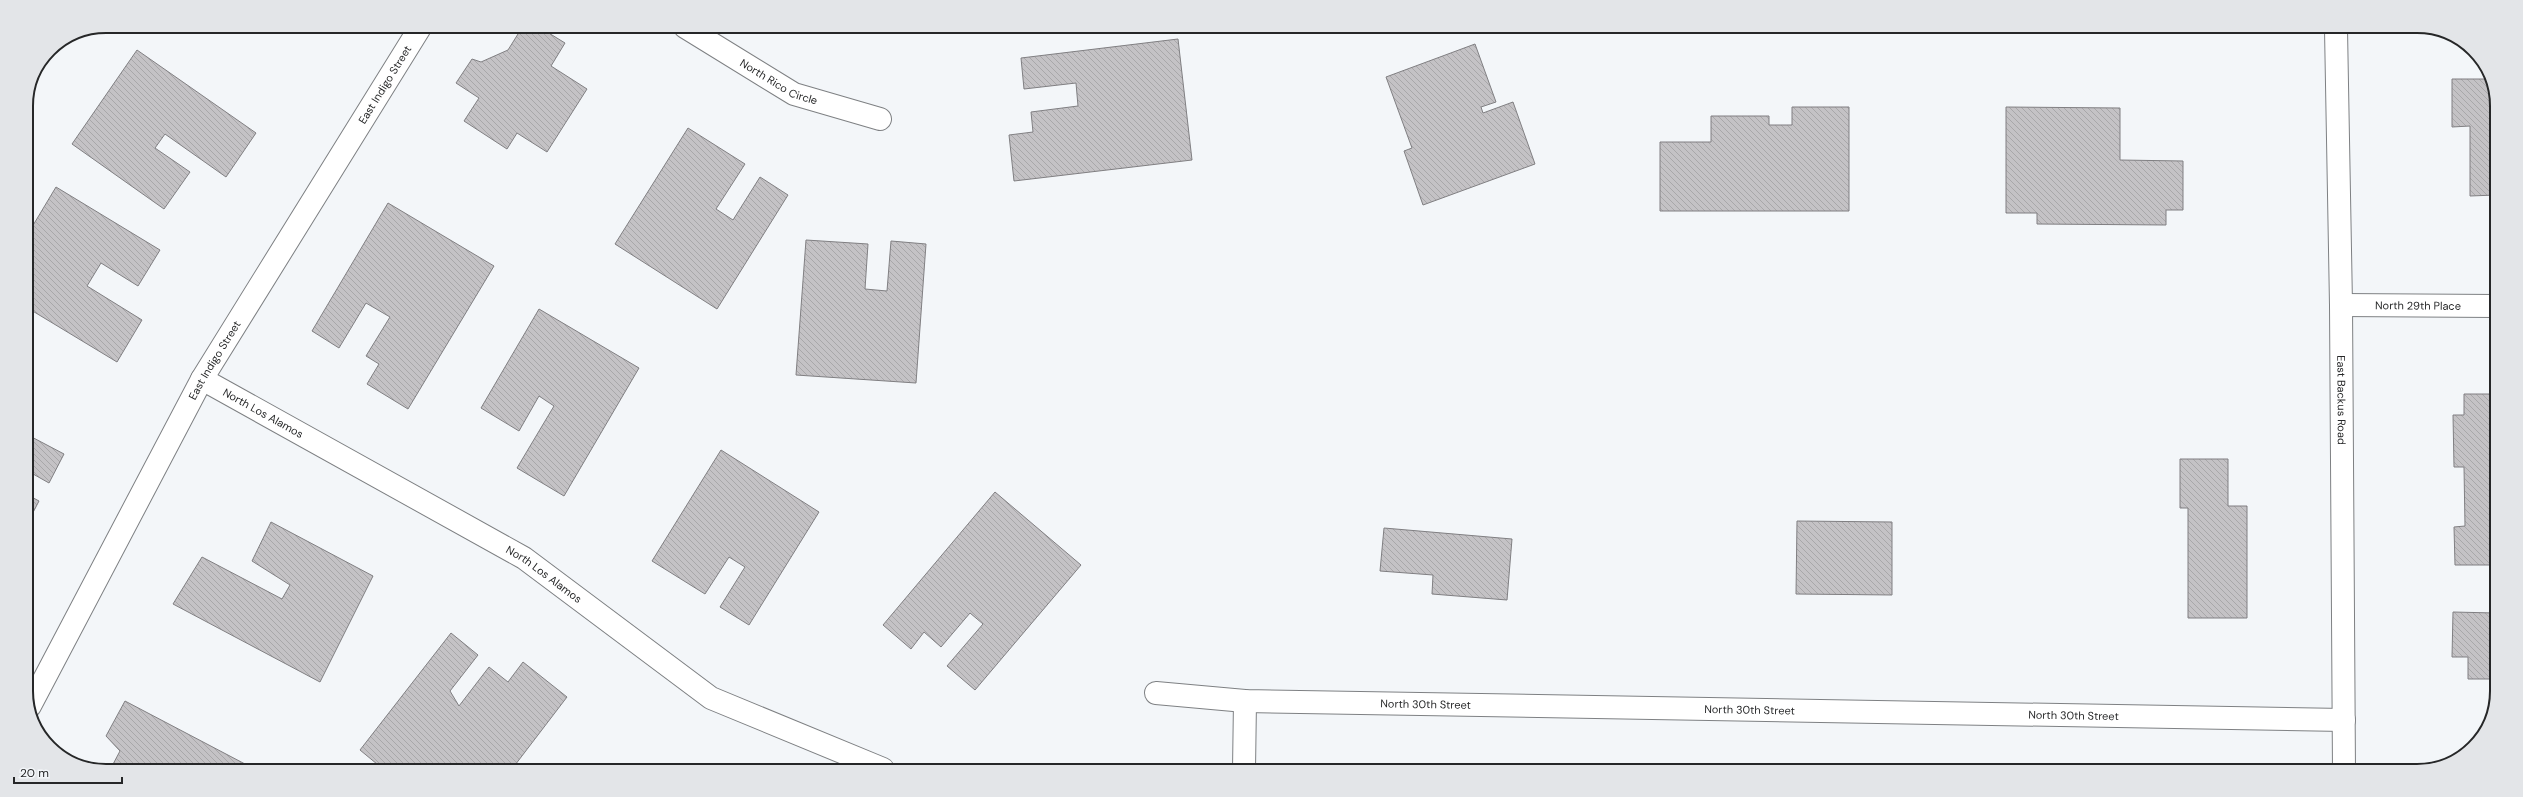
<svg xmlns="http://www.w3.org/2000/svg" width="2523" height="797" font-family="'DM Sans',sans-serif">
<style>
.building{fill:url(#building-back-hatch);stroke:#807f82}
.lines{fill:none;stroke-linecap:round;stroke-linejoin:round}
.minor-casing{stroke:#7e8083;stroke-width:24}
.minor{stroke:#fff;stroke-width:22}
.labels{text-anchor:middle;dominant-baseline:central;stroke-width:3.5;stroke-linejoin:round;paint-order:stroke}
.street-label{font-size:11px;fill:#262728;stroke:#f3f6f9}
.rim{fill:none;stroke:#262728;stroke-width:2}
</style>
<defs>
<pattern id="building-back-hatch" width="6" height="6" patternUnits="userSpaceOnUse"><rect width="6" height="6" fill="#c4c2c5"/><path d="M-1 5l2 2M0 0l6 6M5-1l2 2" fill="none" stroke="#a8a7a9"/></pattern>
</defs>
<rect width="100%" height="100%" fill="#f3f6f9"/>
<!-- building -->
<g class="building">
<polygon points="312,26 325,26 321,32"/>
<polygon points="523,26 539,27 565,43 551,66 587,89 547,152 517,133 507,149 464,121 479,98 456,83 472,59 481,62 508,50"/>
<polygon points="1178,39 1192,160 1014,181 1009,135 1033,132 1031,112 1078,106 1076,83 1024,89 1021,58"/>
<polygon points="1475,44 1496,102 1481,107 1483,113 1513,102 1535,164 1423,205 1404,151 1412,148 1386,77"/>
<polygon points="137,50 256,133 226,177 165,134 155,148 190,172 164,209 72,144"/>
<polygon points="2452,79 2489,79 2497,101 2496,195 2470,196 2470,126 2452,127"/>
<polygon points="1792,107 1849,107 1849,211 1660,211 1660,142 1711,142 1711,116 1769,116 1769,125 1792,125"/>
<polygon points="2006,107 2120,108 2120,160 2183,161 2183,210 2166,210 2166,225 2037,224 2037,213 2006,213"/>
<polygon points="688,128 745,164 716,209 733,220 760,177 788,195 717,309 615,244"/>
<polygon points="56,187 160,250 138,286 101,263 87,286 142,320 117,362 26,307 26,237"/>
<polygon points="388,203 494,266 408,409 367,384 379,364 366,356 390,317 366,303 339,348 312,331"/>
<polygon points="806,240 868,244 865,289 887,291 891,241 926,244 916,383 796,375"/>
<polygon points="539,309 639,368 564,496 517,468 554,406 539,396 519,431 481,408"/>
<polygon points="2464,394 2496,394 2495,565 2455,565 2454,527 2465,526 2464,467 2454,467 2453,415 2464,415"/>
<polygon points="26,434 64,454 49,483 26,470"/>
<polygon points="721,450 819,512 749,625 720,607 745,567 729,557 705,594 652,561"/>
<polygon points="2180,459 2228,459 2228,506 2247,506 2247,618 2188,618 2188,508 2180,508"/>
<polygon points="995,492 1081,565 975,690 947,666 983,624 970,613 941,647 924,632 911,649 883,625"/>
<polygon points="26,494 39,501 26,526"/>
<polygon points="1797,521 1892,522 1892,595 1796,594"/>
<polygon points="271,522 373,576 320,682 173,604 202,557 282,599 290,585 252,561"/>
<polygon points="1384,528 1512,539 1507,600 1432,594 1433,575 1380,571"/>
<polygon points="2453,612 2495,613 2494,679 2468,679 2468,657 2452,657"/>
<polygon points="451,633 478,655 450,691 459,706 489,667 508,682 523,662 567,697 512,769 383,769 360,750"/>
<polygon points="125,701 245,764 243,768 111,768 120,751 106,736"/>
</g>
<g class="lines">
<defs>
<g id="minor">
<path id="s1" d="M 685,27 L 794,94 L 880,119"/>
<path id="s2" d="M 2336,29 L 2341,305 L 2344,771"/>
<path id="s3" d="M 2341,305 L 2496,306"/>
<path id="s4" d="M 202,379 L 524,558 L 711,698 L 883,769"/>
<path id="s5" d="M 1156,693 L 1245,701 L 2344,720"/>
<path id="s6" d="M 30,706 L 202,379 L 421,26"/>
<polyline points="1244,770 1245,701"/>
</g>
</defs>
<!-- minor casing -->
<use href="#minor" class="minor-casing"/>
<!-- minor -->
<use href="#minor" class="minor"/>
</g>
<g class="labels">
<!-- street labels -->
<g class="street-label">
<text stroke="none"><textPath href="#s1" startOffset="109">North Rico Circle</textPath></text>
<text stroke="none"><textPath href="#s6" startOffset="716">East Indigo Street</textPath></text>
<text stroke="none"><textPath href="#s3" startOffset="77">North 29th Place</textPath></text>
<text stroke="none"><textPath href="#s6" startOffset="392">East Indigo Street</textPath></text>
<text stroke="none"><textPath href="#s2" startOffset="371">East Backus Road</textPath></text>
<text stroke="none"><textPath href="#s4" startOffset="70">North Los Alamos</textPath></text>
<text stroke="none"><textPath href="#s4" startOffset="394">North Los Alamos</textPath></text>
<text stroke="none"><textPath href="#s5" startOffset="270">North 30th Street</textPath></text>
<text stroke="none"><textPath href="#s5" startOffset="594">North 30th Street</textPath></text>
<text stroke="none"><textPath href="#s5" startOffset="918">North 30th Street</textPath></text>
</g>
</g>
<!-- crop -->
<path d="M0 0H2523V797H0ZM106 33H2417A73 73 0 0 1 2490 106V691A73 73 0 0 1 2417 764H106A73 73 0 0 1 33 691V106A73 73 0 0 1 106 33Z" fill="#e3e5e8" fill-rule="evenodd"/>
<path class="rim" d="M106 33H2417A73 73 0 0 1 2490 106V691A73 73 0 0 1 2417 764H106A73 73 0 0 1 33 691V106A73 73 0 0 1 106 33Z"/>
<!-- scale -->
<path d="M14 777v6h108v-6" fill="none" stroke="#262728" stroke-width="2"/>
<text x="20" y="777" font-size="12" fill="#262728" stroke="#f3f6f9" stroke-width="3" paint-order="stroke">20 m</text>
</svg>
